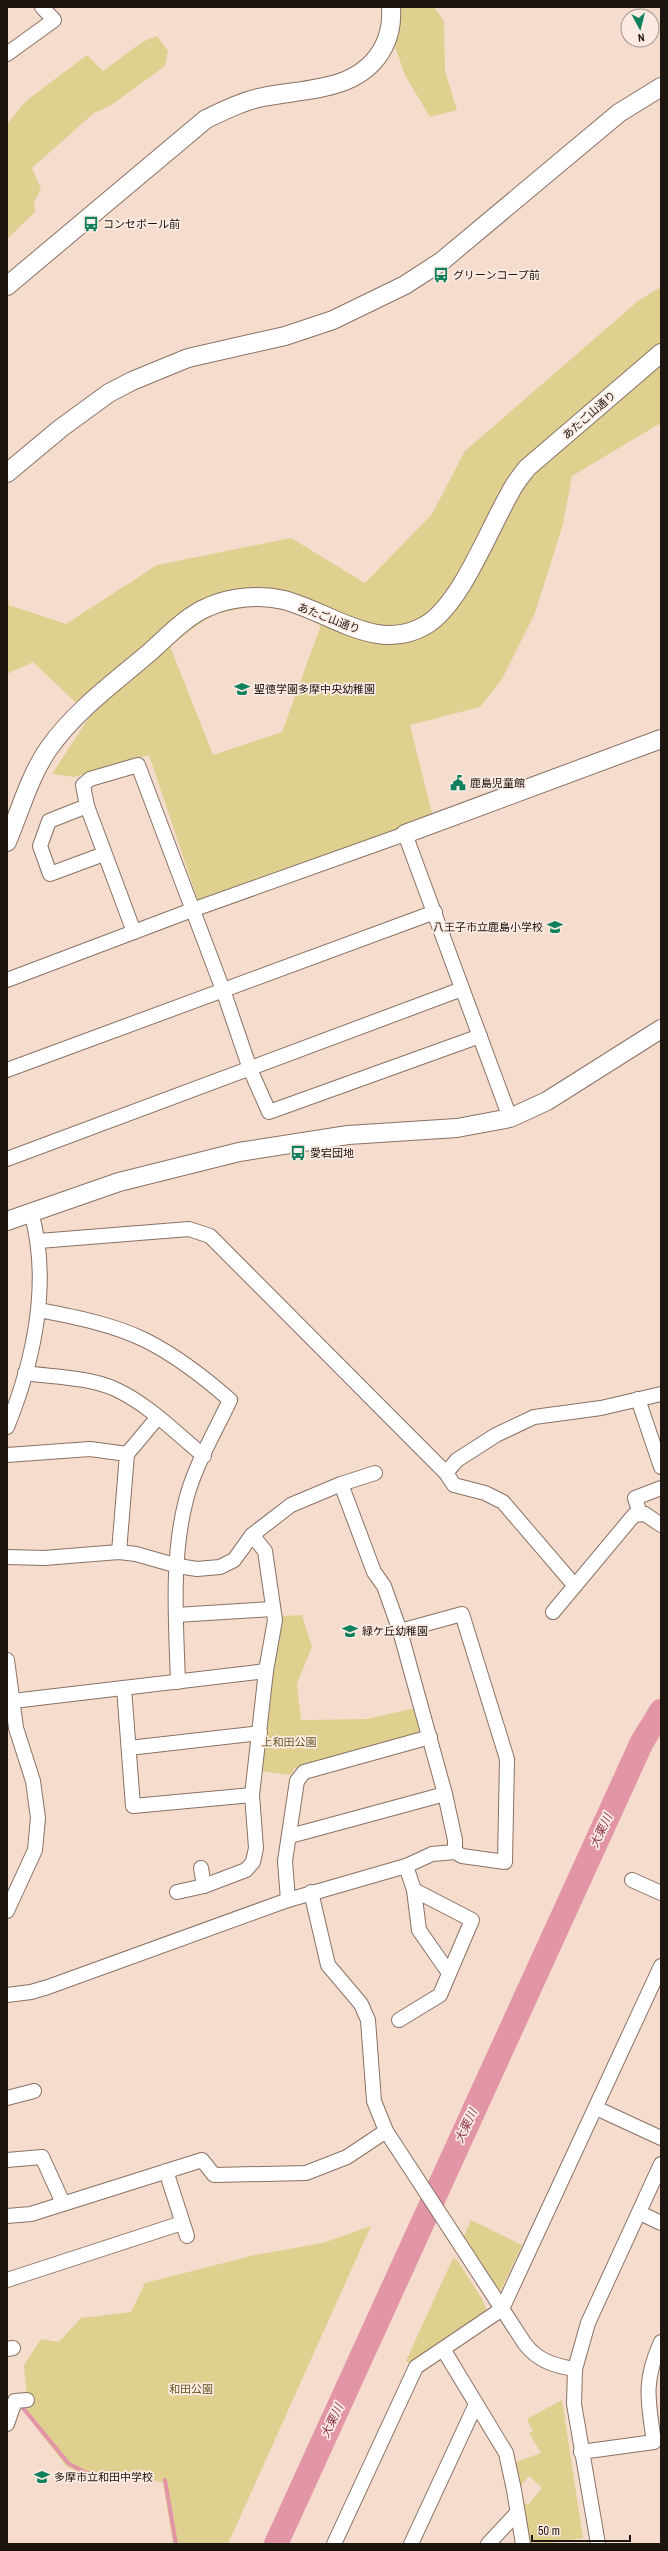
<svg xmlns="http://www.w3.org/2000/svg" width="668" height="2551" font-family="'Archivo Narrow','Noto Sans JP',sans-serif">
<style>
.green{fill:#dfd090;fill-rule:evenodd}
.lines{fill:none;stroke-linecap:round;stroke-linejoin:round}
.stream{stroke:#e195a6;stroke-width:4}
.river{stroke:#e195a6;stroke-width:24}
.minor-casing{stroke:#887265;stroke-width:16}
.tertiary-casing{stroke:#887265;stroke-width:20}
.minor{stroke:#fff;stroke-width:14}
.tertiary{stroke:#fff;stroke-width:18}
.labels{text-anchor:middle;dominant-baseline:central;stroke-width:3.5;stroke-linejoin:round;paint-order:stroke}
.poi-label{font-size:11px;fill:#1c140f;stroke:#fbebe3;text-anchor:start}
.street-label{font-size:11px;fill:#1c140f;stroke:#fbebe3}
.park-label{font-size:11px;fill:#645822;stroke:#fbebe3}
.water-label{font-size:12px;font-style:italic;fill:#8d334e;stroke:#fbebe3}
</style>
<rect width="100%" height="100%" fill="#f6dccd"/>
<!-- green -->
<g class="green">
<polygon points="394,7 434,7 444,21 445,71 457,110 430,117 405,75 393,41"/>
<polygon points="157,36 168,51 165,66 110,106 94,113 32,168 41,189 34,202 35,212 7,239 7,124 27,100 87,55 103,71 142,42"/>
<path d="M 661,287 L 661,423 L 572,476 L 563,524 L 535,613 L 502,679 L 480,707 L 410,725 L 433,817 L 198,901 L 149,755 L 74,777 L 52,774 L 90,716 L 33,662 L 7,674 L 7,590 L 9,605 L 66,624 L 157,565 L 291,538 L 365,583 L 432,514 L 465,451 L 638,301 ZM 254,606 L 284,608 L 321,625 L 282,732 L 213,755 L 170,646 L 199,624 L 215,614 Z"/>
<polygon points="302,1615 312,1647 297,1684 301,1720 367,1719 415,1708 422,1729 418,1734 293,1769 293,1772 290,1775 261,1771 279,1616"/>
<polygon points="471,2220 522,2245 501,2290 496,2291 462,2240"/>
<polygon points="371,2226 228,2544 173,2544 163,2482 89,2476 67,2467 21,2408 27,2400 24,2365 41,2339 59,2342 81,2318 131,2312 145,2283 255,2255 323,2243"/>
<polygon points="453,2258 457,2260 482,2299 488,2313 409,2363 406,2361"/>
<polygon points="562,2400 583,2538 546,2544 528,2544 520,2499 528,2505 542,2488 529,2476 519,2488 513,2463 541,2453 529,2433 533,2431 527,2419"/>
</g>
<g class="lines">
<!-- stream -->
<g class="stream">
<polyline points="23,2408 69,2464 87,2473 150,2478"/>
<polyline points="165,2480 176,2544"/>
</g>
<!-- river -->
<polyline class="river" points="276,2544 642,1742 661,1711"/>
<defs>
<g id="minor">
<polyline points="7,54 54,20 42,7"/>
<polyline points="87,806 49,821 40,846 50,874 104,854"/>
<polyline points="134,932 87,806 83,785 90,779 138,765 223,990 250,1069 269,1112 480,1036"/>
<polyline points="7,980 192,910 405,834 510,1118"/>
<polyline points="7,1070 435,912"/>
<polyline points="7,1159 462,989"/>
<polyline points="39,1241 189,1229 210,1236 446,1473 454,1485 485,1493 503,1502 575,1586"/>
<path d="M 39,1310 C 75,1317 112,1324 145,1340 C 175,1355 205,1378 230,1400 C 215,1432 195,1465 186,1500 C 171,1558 176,1622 178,1682"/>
<path d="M 25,1373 C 53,1377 89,1377 115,1389 C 148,1404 176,1433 204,1456"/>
<polyline points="638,1399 661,1467"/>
<path d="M 7,1427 C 34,1361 51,1282 31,1212"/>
<polyline points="7,1455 90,1449 127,1454"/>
<polyline points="446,1473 457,1460 496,1435 534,1417 601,1408 661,1394"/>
<polyline points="341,1484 374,1572 384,1586 400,1631 445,1794 455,1840 455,1852"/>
<polyline points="640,1514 635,1498 661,1488"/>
<polyline points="119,1552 127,1454 158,1417"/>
<polyline points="7,1557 44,1558 119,1552 136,1554 178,1566 197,1569 220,1567 234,1560 252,1535 291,1505 341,1484 375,1473"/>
<polyline points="553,1612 634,1515 645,1514 661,1525"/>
<polyline points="176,1615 272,1609"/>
<polyline points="7,1660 16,1728 33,1781 38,1818 35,1850 7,1911"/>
<polyline points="124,1688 133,1806 252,1795"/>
<polyline points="13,1701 266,1671"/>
<polyline points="129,1748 260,1733"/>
<polyline points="290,1836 445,1794"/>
<polyline points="406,1866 414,1890 419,1930 449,1973"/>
<polyline points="201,1868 204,1886"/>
<polyline points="632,1880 661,1893"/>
<polyline points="177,1892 204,1886 246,1870 253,1862 256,1848 252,1795 266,1671 275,1620 265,1551 252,1535"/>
<path d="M 311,1892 L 328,1965 L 361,2004 L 368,2020 L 374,2101 L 386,2131 L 525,2344 C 538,2361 555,2366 575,2369"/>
<polyline points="288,1900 285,1861 297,1781 304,1772 430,1737"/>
<polyline points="7,1995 31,1992 48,1987 288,1900 406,1866 432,1854 455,1852 462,1856 505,1862 507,1759 462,1614 400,1631"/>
<polyline points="399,2020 440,1995 472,1920 414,1890"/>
<polyline points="7,2098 34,2091"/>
<polyline points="596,2108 661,2138"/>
<polyline points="7,2160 42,2157 63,2203"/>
<polyline points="166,2171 187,2236"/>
<polyline points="640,2213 661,2223"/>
<polyline points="7,2216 31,2214 202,2160 214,2175 306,2173 347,2157 386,2131"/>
<polyline points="7,2280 182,2223"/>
<polyline points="7,2349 13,2348"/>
<polyline points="443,2349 506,2453 514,2490 523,2544"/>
<polyline points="7,2424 15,2401 27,2400"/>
<path d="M 581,2452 L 654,2442 C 648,2401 643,2381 661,2342"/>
<polyline points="334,2544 416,2367 502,2309 661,1966"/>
<polyline points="411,2544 476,2404"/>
<polyline points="488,2544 517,2513"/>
<polyline points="598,2544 574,2404 575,2369 588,2323 661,2164"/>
</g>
<g id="tertiary">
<path d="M 7,286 L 206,119 C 225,110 243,101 263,97 C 307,88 361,92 384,46 C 390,34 392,21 391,7"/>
<polyline points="7,473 61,428 109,393 132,381 188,358 285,336 333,320 405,285 442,261 619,113 661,87"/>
<polyline points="405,834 661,739"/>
<path d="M 7,842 C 20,811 30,775 49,748 C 76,710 115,682 150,652 C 167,637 186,616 208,607 C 230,597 260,594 284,600 C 330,612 378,654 426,625 C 461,604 489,529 510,493 C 514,484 521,476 527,468 L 661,353"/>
<polyline points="7,1221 119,1182 239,1152 348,1135 457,1128 510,1118 547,1101 661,1029"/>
</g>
</defs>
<!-- minor casing -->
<use href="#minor" class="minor-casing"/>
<!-- tertiary casing -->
<use href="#tertiary" class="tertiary-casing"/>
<!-- minor -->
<use href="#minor" class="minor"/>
<!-- tertiary -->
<use href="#tertiary" class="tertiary"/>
</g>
<!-- icons -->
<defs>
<symbol id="bus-bare" viewBox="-9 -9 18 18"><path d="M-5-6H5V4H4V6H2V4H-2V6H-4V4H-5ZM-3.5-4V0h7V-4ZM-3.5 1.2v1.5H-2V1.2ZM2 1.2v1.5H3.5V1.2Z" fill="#11805d" stroke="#fbebe3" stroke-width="2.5" paint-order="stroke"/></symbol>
<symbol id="school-bare" viewBox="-9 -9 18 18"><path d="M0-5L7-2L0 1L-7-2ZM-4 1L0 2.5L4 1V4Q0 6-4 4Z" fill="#11805d" stroke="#fbebe3" stroke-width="2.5" paint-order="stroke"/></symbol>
<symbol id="civic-bare" viewBox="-9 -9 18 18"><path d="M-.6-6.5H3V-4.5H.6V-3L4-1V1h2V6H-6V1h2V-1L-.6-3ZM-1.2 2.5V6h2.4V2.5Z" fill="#11805d" stroke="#fbebe3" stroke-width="2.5" paint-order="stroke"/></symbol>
</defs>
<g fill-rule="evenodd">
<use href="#bus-bare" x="80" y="213" width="22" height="22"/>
<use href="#bus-bare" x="430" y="264" width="22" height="22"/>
<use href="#school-bare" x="231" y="678" width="22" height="22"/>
<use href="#civic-bare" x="447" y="772" width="22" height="22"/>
<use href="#school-bare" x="544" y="916" width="22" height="22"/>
<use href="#bus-bare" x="287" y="1142" width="22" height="22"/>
<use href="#school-bare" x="339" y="1620" width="22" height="22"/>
<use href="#school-bare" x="31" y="2466" width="22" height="22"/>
</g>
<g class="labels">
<!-- poi labels -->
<g class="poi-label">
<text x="103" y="224">コンセボール前</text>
<text x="453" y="275">グリーンコープ前</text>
<text x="254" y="689">聖徳学園多摩中央幼稚園</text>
<text x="470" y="783">鹿島児童館</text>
<text x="543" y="927" text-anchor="end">八王子市立鹿島小学校</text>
<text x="310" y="1153">愛宕団地</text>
<text x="362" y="1631">緑ケ丘幼稚園</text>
<text x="54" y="2477">多摩市立和田中学校</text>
</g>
<!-- street labels -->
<g class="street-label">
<text transform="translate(589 415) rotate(-41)">あたご山通り</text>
<text transform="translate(329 618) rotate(21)">あたご山通り</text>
</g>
<!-- park labels -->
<g class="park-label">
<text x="289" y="1742">上和田公園</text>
<text x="191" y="2389">和田公園</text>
</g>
<!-- water labels -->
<g class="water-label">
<text transform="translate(601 1831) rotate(-65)">大栗川</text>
<text transform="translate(466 2126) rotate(-65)">大栗川</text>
<text transform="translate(332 2421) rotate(-65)">大栗川</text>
</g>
</g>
<!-- border -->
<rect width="668" height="2551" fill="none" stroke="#1c140f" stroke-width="16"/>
<!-- north arrow -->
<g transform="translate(640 28) rotate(173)"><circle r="19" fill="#fbebe3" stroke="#a2958e"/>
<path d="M0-3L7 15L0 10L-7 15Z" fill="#11805d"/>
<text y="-6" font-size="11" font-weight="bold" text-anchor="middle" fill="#1c140f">N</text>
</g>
<!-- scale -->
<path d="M532 2535v6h98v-6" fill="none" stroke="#1c140f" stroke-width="2"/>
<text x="538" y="2535" font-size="12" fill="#1c140f" stroke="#fbebe3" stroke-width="3" paint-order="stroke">50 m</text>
</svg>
